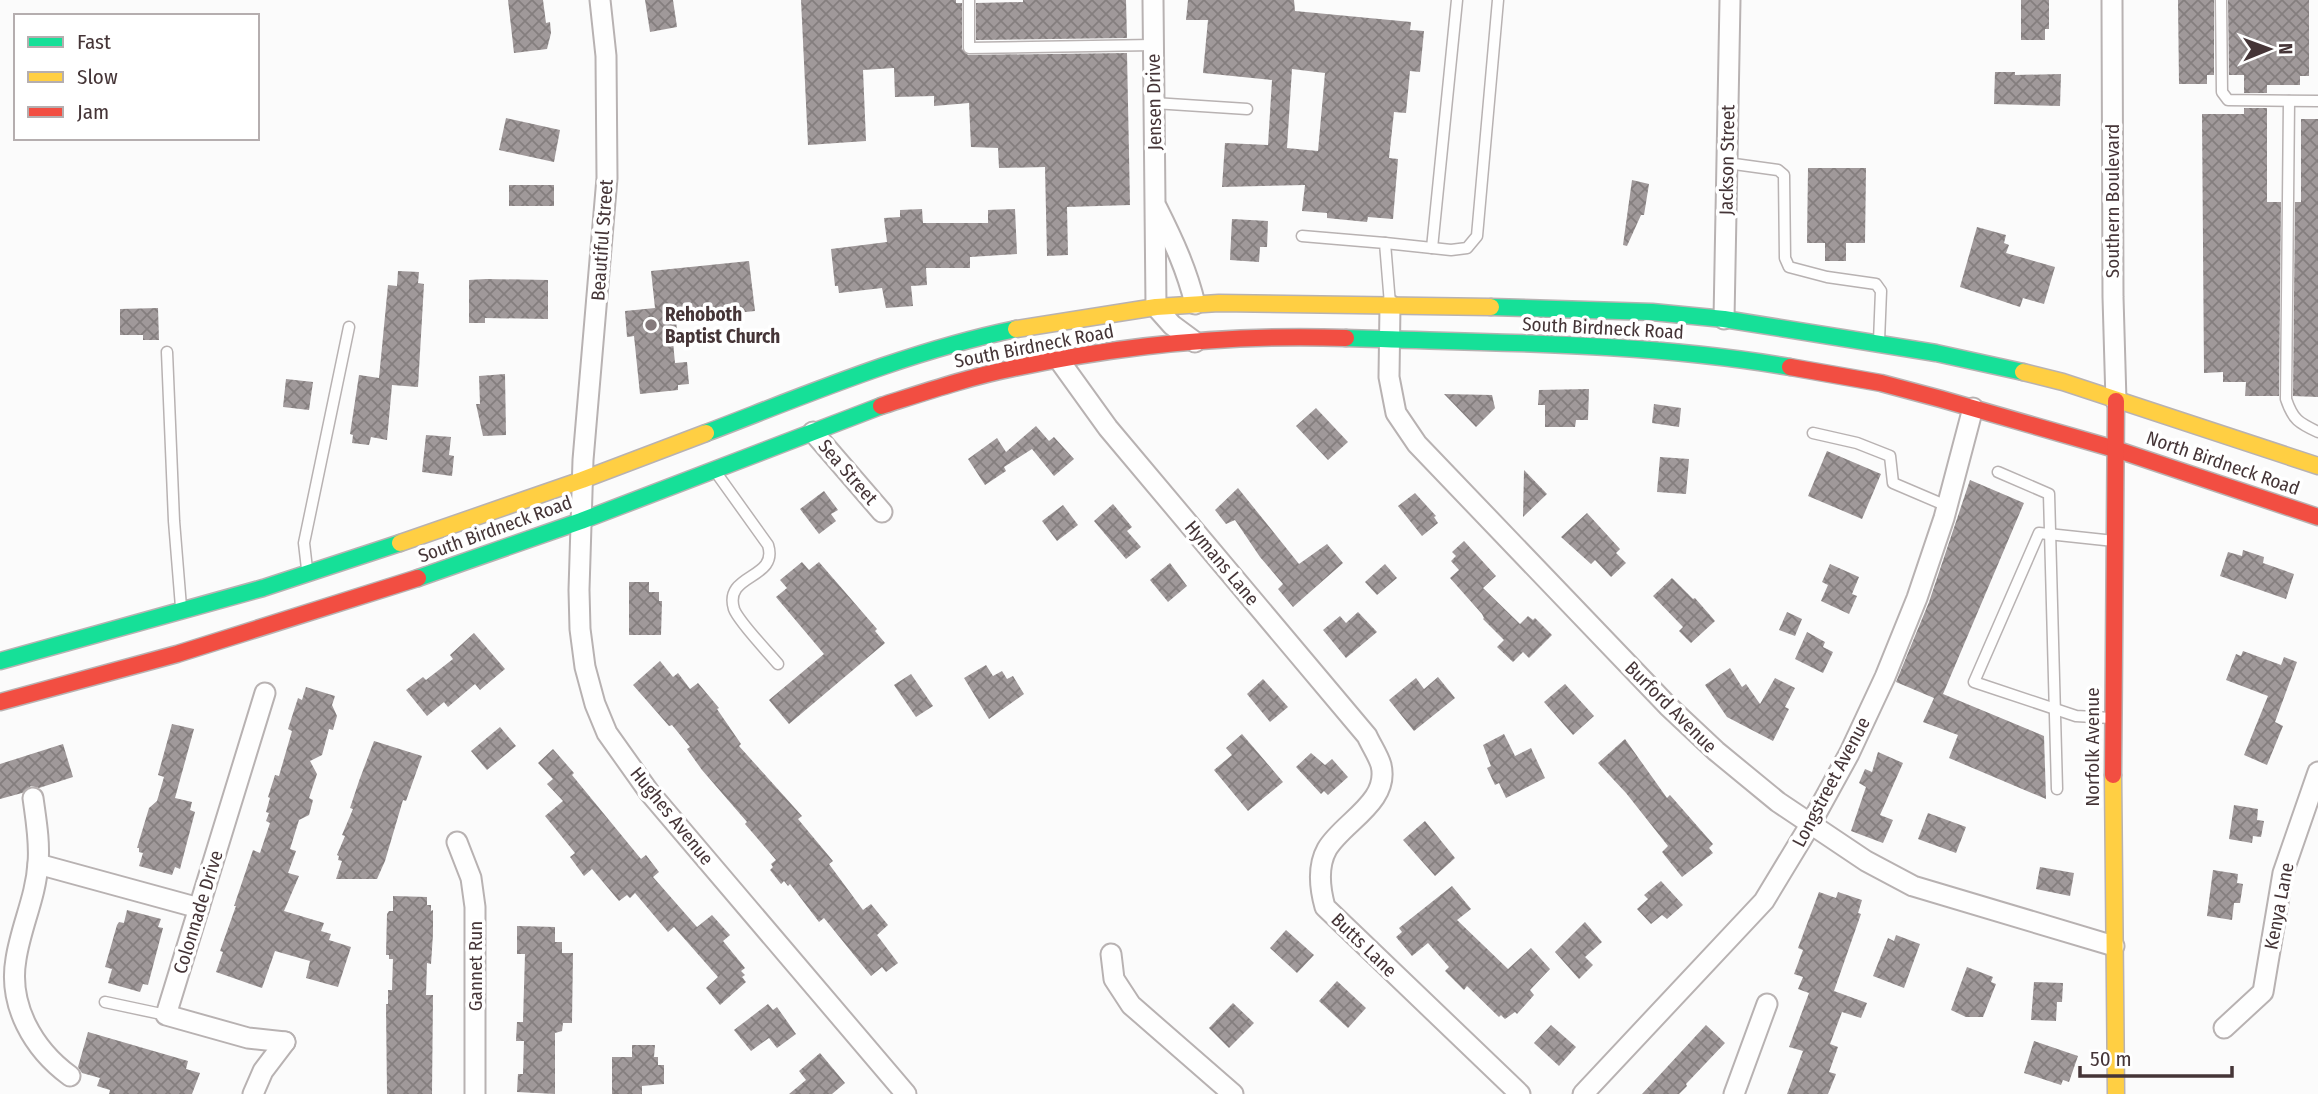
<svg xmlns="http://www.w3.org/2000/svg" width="2318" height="1094" font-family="'Fira Sans Condensed',sans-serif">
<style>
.building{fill:url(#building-cross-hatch);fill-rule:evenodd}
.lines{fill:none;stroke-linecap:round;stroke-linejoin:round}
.lane-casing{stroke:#b8b2b2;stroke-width:13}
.street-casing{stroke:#b8b2b2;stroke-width:23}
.fast-casing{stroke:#b8b2b2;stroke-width:19}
.slow-casing{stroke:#b8b2b2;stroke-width:19}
.jam-casing{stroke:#b8b2b2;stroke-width:19}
.lane{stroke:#fefefe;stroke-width:10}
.street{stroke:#fefefe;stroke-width:19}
.fast{stroke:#16e098;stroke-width:16}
.slow{stroke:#ffcf43;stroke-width:16}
.jam{stroke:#f24e42;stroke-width:16}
.poi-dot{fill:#857a7c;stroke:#fff;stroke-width:2.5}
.labels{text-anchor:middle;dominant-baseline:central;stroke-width:7;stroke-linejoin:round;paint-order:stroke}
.street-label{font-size:19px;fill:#453537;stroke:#fff}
.poi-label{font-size:19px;font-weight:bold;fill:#453537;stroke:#fff;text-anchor:start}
</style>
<defs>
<pattern id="building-cross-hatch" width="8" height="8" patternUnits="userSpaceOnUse" patternTransform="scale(1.75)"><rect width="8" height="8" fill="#a0999a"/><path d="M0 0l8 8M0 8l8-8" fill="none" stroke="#847e7e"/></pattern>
</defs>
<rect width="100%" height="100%" fill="#fbfbfb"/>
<!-- building -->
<g class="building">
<polygon points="508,0 543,0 546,23 550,22 551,33 547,49 514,53"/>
<polygon points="645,0 673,0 677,27 650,32"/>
<polygon points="801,0 956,0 956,3 962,3 962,49 968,55 1127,53 1130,205 1067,207 1068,255 1047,256 1045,167 999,168 998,148 971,147 969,103 934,106 934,96 895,97 894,68 863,70 866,141 808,145"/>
<polygon points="1023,0 1126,0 1127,38 976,40 976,3 1023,2"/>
<path d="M 1188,0 L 1294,0 L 1295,11 L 1411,22 L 1410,30 L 1424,31 L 1420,72 L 1410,71 L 1406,113 L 1394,112 L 1389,158 L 1398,159 L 1393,219 L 1368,217 L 1367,222 L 1327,218 L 1327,213 L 1302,211 L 1305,185 L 1222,187 L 1225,143 L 1268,145 L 1272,80 L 1203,73 L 1208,20 L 1186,20 ZM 1292,69 L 1325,73 L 1318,151 L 1287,148 Z"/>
<polygon points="2021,0 2049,0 2049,29 2045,29 2045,40 2021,40"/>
<polygon points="2178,0 2214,0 2214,75 2207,75 2207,84 2179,84"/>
<polygon points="2228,0 2309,0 2309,76 2300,76 2300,85 2267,85 2267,93 2244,93 2244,75 2229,75"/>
<polygon points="1995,72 2015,72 2015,75 2061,74 2060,106 1994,104"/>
<polygon points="2244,108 2267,108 2267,202 2281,202 2279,396 2245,396 2246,382 2223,382 2223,372 2204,373 2202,114 2244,114"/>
<polygon points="506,118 560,130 554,162 499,150"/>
<polygon points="2301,119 2318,119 2318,397 2293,396 2295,202 2301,202"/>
<polygon points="1808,168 1866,168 1865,243 1846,243 1846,261 1825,261 1825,243 1807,243"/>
<polygon points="1632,180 1649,184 1644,215 1641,215 1627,246 1623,245"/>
<rect x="509" y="185" width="45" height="21"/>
<polygon points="922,209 923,223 988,223 988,210 1015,209 1017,254 970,257 970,268 926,268 927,285 911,286 913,306 886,308 882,288 839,293 838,286 835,286 831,249 887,242 884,218 900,217 900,210"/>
<polygon points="1232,219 1268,221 1267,247 1260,247 1259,262 1230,260"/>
<polygon points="1977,227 2006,235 2004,243 2009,245 2006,253 2055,267 2044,304 2023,298 2020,307 1960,287"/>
<polygon points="749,261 755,311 676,319 677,331 672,331 675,363 687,362 689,384 678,385 678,390 640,394 634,336 627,337 625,311 655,308 651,271"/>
<polygon points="398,271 419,272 418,283 424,284 418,387 392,385 387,440 371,437 369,445 352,443 353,435 350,434 359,375 379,378 388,285 397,286"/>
<polygon points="486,279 548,280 548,319 485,318 485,323 469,323 469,280"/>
<polygon points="158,308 159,340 143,340 143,335 120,335 120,309"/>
<polygon points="505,374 506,435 483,436 476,404 480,404 479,376"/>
<polygon points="286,379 313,382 309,410 283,407"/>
<polygon points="1589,389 1588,420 1576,420 1575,427 1545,427 1545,405 1538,405 1539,390"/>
<polygon points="1444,394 1492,395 1495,408 1476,427"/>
<polygon points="1654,404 1681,408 1679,427 1652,423"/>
<polygon points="1316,408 1348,442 1328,460 1296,426"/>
<polygon points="1036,426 1049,441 1054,437 1074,459 1054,476 1032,449 1004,467 1006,471 985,485 968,459 997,438 1006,452"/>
<polygon points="426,435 451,437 449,455 454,456 452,476 422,472"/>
<polygon points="1827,451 1881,474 1862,519 1808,496"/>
<polygon points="1660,457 1689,459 1686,494 1657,492"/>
<polygon points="1524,470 1547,494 1523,517"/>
<polygon points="1970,480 2024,503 1943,694 2044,736 2046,799 1949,758 1958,735 1923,722 1934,698 1896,682 1929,602"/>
<polygon points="1238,488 1299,564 1327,544 1343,563 1293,607 1278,589 1283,584 1260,557 1235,520 1226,524 1215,510"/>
<polygon points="824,491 838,510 831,514 836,521 819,534 800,509"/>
<polygon points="1415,493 1436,516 1434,517 1438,523 1422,536 1398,506"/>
<polygon points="1113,504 1132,527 1127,531 1141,547 1126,559 1094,521"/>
<polygon points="1063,505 1078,525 1057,541 1042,521"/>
<polygon points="1587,513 1620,549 1616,553 1626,563 1611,577 1595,560 1591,564 1561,537"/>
<polygon points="1464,541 1496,576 1483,588 1520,624 1528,616 1533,620 1535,618 1552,635 1529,658 1523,652 1513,662 1497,647 1504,640 1483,619 1484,618 1482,614 1450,578 1459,570 1451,561 1456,556 1452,552"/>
<polygon points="2243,550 2264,557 2263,563 2294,574 2286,599 2220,576 2228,552 2242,556"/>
<polygon points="802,562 809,570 819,562 877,629 875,631 885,643 789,724 769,700 824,654 776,597 787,588 780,580"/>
<polygon points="1170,563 1187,586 1168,602 1150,580"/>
<polygon points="1385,564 1397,578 1377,595 1365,582"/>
<polygon points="1830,564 1859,577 1852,594 1857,596 1849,614 1821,601 1828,585 1822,582"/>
<polygon points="1672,578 1693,599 1695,598 1715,621 1691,643 1679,631 1683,627 1653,596"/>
<polygon points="629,582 649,582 649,592 659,592 659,601 662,601 661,635 629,635"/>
<polygon points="1358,612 1377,632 1346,658 1323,630 1340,616 1346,623"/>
<polygon points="1787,612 1802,619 1795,636 1779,630"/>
<polygon points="1807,632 1825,642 1823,647 1833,652 1823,673 1795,659"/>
<polygon points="474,633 505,669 480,690 475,684 448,707 444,702 427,716 406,690 423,677 426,680 453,659 450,655"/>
<polygon points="2243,651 2281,665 2284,657 2297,662 2275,722 2283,726 2267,765 2244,755 2268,696 2226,680 2236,654 2241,656"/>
<polygon points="660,661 673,677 678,673 690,689 698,683 719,708 717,709 741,744 739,746 802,816 798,819 833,861 829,864 863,910 871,904 888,925 877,935 898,963 886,972 882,967 871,976 824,918 819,922 790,884 788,886 784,881 781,884 770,870 773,867 771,864 776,860 745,824 747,822 702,770 687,749 690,747 672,725 669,726 633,685"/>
<polygon points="986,665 993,676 1002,671 1007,679 1013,676 1024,694 989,719 964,678"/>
<polygon points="1730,668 1742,687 1746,684 1760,704 1775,678 1795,688 1785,707 1789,709 1773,741 1727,717 1705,685"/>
<polygon points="911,674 933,706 916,717 894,685"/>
<polygon points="1438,677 1455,698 1414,731 1389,700 1416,678 1424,689"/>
<polygon points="1263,679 1288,707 1270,722 1247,694"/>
<polygon points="1565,684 1594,716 1573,735 1544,702"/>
<polygon points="306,687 335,696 332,705 337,716 333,730 329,729 322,755 310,761 317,774 309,798 313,800 309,815 299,820 290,849 296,851 288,873 299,876 284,911 324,923 321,931 331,934 329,940 351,947 338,987 306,978 310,961 275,951 262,988 216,972 223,952 220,951 236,906 234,906 253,850 260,853 270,823 266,821 269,813 266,812 270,798 268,797 275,775 279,776 292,731 288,729 298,698 302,700"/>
<polygon points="172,724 194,729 175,798 192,802 190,810 195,812 180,869 175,867 172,875 139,866 143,853 139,852 139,848 137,848 149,808 157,801 164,777 158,775"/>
<polygon points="500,727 516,746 487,770 471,751"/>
<polygon points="1242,734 1283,782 1248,811 1214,770 1232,755 1226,748"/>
<polygon points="1504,734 1515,756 1531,748 1545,778 1506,798 1499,783 1495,785 1487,768 1491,766 1483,745"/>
<polygon points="1625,739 1667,798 1670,795 1713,844 1709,848 1713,853 1682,877 1662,852 1668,846 1626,793 1598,763"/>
<polygon points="374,741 422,756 406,801 403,800 385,861 377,879 336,879 342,861 338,860 339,856 337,855 345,836 342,835 353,809 350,808 359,781"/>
<polygon points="63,744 73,777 39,788 31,786 22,793 0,799 0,764"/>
<polygon points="553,749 574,773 572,775 641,859 646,855 659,872 653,877 697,927 712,915 730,935 723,941 745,968 741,971 745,975 742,977 746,982 720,1005 706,988 718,977 674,927 668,932 635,893 630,898 627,895 619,901 592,869 584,876 570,857 575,853 545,816 563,801 547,784 553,779 538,763"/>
<polygon points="1878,752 1903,763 1880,815 1893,820 1883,843 1851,831 1866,787 1859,783 1865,769 1872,772"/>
<polygon points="1311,753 1325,765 1332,759 1348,777 1328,795 1324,791 1321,794 1296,767"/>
<polygon points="2234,805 2258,809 2257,820 2264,821 2261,837 2253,836 2252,843 2229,839"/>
<polygon points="1928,813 1966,827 1956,853 1918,839"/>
<polygon points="1425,821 1455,858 1435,876 1403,840"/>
<polygon points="2040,867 2074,873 2070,896 2036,889"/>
<polygon points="2213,870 2238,874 2237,883 2243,884 2240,903 2234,903 2232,920 2207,916"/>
<polygon points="1661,881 1683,905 1667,919 1662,915 1651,924 1637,909 1648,899 1644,895"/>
<polygon points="1452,886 1471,909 1457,920 1508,969 1531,948 1550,969 1530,990 1534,995 1517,1014 1515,1012 1505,1019 1501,1015 1499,1017 1467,986 1464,990 1445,971 1449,967 1428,943 1412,956 1396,937 1402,932 1399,928"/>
<polygon points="1819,892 1836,898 1838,892 1862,900 1858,913 1861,914 1834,991 1867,1003 1861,1018 1842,1012 1830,1044 1838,1047 1829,1072 1836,1074 1828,1094 1787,1094 1803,1051 1789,1047 1809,993 1798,989 1803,977 1794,974 1803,950 1798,948"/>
<polygon points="393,896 427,897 427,905 431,905 431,911 433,910 433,934 431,964 427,963 426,995 433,995 432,1094 387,1094 386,1004 388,1004 388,990 392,990 393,959 389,959 389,955 386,955 387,914 389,911 393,911"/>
<polygon points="127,910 161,919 158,927 163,928 148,985 143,984 140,992 108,983 112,969 105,967 117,925 119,922 124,923"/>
<polygon points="1585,922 1602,942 1585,957 1593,965 1579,979 1555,952"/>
<polygon points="517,926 555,927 555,942 562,942 562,953 573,953 572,1023 563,1023 562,1031 555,1033 555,1094 517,1092 518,1074 523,1074 524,1041 516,1041 517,1022 523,1022 525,954 517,954"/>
<polygon points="1286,930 1314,955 1297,973 1270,948"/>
<polygon points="1896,935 1920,944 1904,988 1873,976 1888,938 1894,941"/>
<polygon points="1967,967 1993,977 1991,982 1996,984 1983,1017 1966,1017 1951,1010"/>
<polygon points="1337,981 1366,1008 1348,1028 1319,1001"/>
<polygon points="2034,982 2063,983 2062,1002 2057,1002 2056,1021 2031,1020"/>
<polygon points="1233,1003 1254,1023 1229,1048 1209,1028"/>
<polygon points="768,1004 773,1010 777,1007 796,1034 777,1048 769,1038 751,1051 734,1030"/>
<polygon points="1551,1025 1576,1047 1559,1066 1534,1043"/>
<polygon points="1706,1025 1725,1043 1686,1084 1687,1086 1679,1094 1642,1094"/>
<polygon points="88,1032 188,1061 186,1069 200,1073 192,1094 109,1094 110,1090 97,1086 100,1078 82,1073 78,1067"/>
<polygon points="2034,1041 2078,1056 2069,1082 2063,1080 2061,1085 2024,1073"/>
<polygon points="632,1045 655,1045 654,1057 658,1057 658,1065 664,1065 664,1084 642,1086 642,1094 612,1094 612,1057 632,1057"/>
<polygon points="820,1053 845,1083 832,1094 789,1094 806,1080 799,1071"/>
</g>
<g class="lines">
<defs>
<g id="lane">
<polyline points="969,0 969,48 1153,45"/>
<polyline points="2221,0 2222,92 2228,100 2318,101"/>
<path d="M 2289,101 L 2286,399 C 2293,420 2299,423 2318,432"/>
<polyline points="1154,103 1247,109"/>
<polyline points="1727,163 1778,170 1784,175 1785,258 1789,267 1827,277 1876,284 1881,291 1879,341"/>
<polyline points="1302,236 1385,243 1390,304"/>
<polyline points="1385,243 1451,250 1467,248 1477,236 1498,0"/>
<polyline points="1432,248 1457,0"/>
<polyline points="167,352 174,521 181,607"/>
<polyline points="1813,433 1857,443 1890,456 1893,483 1947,506"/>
<path d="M 715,471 L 768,545 C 779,580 723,573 734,609 C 738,621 768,652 778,664"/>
<polyline points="1998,472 2049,494 2057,789"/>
<polyline points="307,569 304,543 349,327"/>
<polyline points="2111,718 2076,716 1974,682 2039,533 2114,541"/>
<polyline points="105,1002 166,1015"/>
</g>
<g id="street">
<polyline points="600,0 606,56 607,178 583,460 579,590 580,629 585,667 595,704 607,733 649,792 906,1094"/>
<polyline points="1153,0 1156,307 1172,325 1195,342"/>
<polyline points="2112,0 2113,297 2116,401"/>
<path d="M 1157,208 C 1173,240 1187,270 1195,304"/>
<polyline points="1390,305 1389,377 1396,413 1417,444 1668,706 1716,751 1778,802 1866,861 1913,886 2114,946"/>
<polyline points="1724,319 1730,0"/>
<path d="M 1059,360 L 1108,428 L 1367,736 C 1371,745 1378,755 1381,765 C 1390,802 1343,822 1327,849 C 1317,867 1320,889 1325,907 L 1520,1094"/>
<polyline points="813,432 882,512"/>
<polyline points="265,693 166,1015 248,1038 285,1042"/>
<path d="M 33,798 C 36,820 40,842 38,863 C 36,897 21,926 16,959 C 8,1005 33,1049 70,1076"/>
<polyline points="457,842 471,878 475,907 475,1094"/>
<polyline points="38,864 199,908"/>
<polyline points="1111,954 1114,979 1131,1005 1233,1094"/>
<polyline points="2224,1028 2263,992 2283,873 2318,772"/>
<polyline points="253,1094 263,1071 285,1042"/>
<polyline points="1583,1094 1764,901 1810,825 1849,754 1885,677 1917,598 1944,518 1973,408"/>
<polyline points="1734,1094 1767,1004"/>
</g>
<g id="fast">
<polyline points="1491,307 1652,312 1724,319 1936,353 2023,372"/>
<path d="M 1346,338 C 1494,343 1644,342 1790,367"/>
<path d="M 706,433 C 808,394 909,351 1016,329"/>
<polyline points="418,578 581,521 881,406"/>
<polyline points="0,661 263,588 400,543"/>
</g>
<g id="slow">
<polyline points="1016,329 1156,307 1219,303 1491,307"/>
<polyline points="2023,372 2063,382 2318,466"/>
<polyline points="400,543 582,480 706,433"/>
<polyline points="2113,775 2116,1094"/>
</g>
<g id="jam">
<polyline points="1790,367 1881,383 1941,399 2115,449 2318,517"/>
<path d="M 881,406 C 925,392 969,377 1014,368 C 1122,345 1236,334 1346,338"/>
<polyline points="0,702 177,654 418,578"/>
<polyline points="2113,775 2116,401"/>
</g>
</defs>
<!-- lane casing -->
<use href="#lane" class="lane-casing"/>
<!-- street casing -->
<use href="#street" class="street-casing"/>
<!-- fast casing -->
<use href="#fast" class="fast-casing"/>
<!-- slow casing -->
<use href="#slow" class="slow-casing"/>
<!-- jam casing -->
<use href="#jam" class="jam-casing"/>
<!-- lane -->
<use href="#lane" class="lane"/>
<!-- street -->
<use href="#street" class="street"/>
<!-- fast -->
<use href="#fast" class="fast"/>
<!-- slow -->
<use href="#slow" class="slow"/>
<!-- jam -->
<use href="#jam" class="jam"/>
</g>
<!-- markers -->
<circle class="poi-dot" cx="651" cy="325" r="7"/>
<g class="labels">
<!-- street labels -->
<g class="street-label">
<text transform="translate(1154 102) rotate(-91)">Jensen Drive</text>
<text transform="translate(1727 160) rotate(-89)">Jackson Street</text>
<text transform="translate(2112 201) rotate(-90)">Southern Boulevard</text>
<text transform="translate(602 240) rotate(-86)">Beautiful Street</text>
<text transform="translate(1603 328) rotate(3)">South Birdneck Road</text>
<text transform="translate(1034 346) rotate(-11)">South Birdneck Road</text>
<text transform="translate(2223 463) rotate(19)">North Birdneck Road</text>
<text transform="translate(848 472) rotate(49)">Sea Street</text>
<text transform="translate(495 529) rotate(-20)">South Birdneck Road</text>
<text transform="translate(1222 563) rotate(50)">Hymans Lane</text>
<text transform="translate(1671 707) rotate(45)">Burford Avenue</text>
<text transform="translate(2092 747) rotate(-90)">Norfolk Avenue</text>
<text transform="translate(1831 782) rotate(-62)">Longstreet Avenue</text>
<text transform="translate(672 816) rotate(51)">Hughes Avenue</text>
<text transform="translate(2279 906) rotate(-79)">Kenya Lane</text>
<text transform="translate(198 912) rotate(-73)">Colonnade Drive</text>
<text transform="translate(1364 945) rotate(44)">Butts Lane</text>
<text transform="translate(475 966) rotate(-90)">Gannet Run</text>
</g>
<!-- poi labels -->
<g class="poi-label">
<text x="665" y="314">Rehoboth<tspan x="665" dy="22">Baptist Church</tspan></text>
</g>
</g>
<!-- legend -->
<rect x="14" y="14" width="245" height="126" fill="#ffffff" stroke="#b5aeaf" stroke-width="2"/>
<rect x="28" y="37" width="35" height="10" fill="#16e098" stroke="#b5aeaf" stroke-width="2"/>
<text x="77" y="49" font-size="21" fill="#453537">Fast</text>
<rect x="28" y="72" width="35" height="10" fill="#ffcf43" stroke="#b5aeaf" stroke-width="2"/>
<text x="77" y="84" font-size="21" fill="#453537">Slow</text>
<rect x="28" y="107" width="35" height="10" fill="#f24e42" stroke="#b5aeaf" stroke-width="2"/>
<text x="77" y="119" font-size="21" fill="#453537">Jam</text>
<!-- north arrow -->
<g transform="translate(2269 49) rotate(89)" stroke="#ffffff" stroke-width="5" paint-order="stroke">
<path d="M0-5L12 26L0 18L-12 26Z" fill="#453537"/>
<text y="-10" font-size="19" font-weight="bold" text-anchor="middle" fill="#453537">N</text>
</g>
<!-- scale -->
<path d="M2080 1066v10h152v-10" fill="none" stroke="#453537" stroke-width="3.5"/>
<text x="2090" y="1066" font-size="21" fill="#453537" stroke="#ffffff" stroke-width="5" paint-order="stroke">50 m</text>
</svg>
